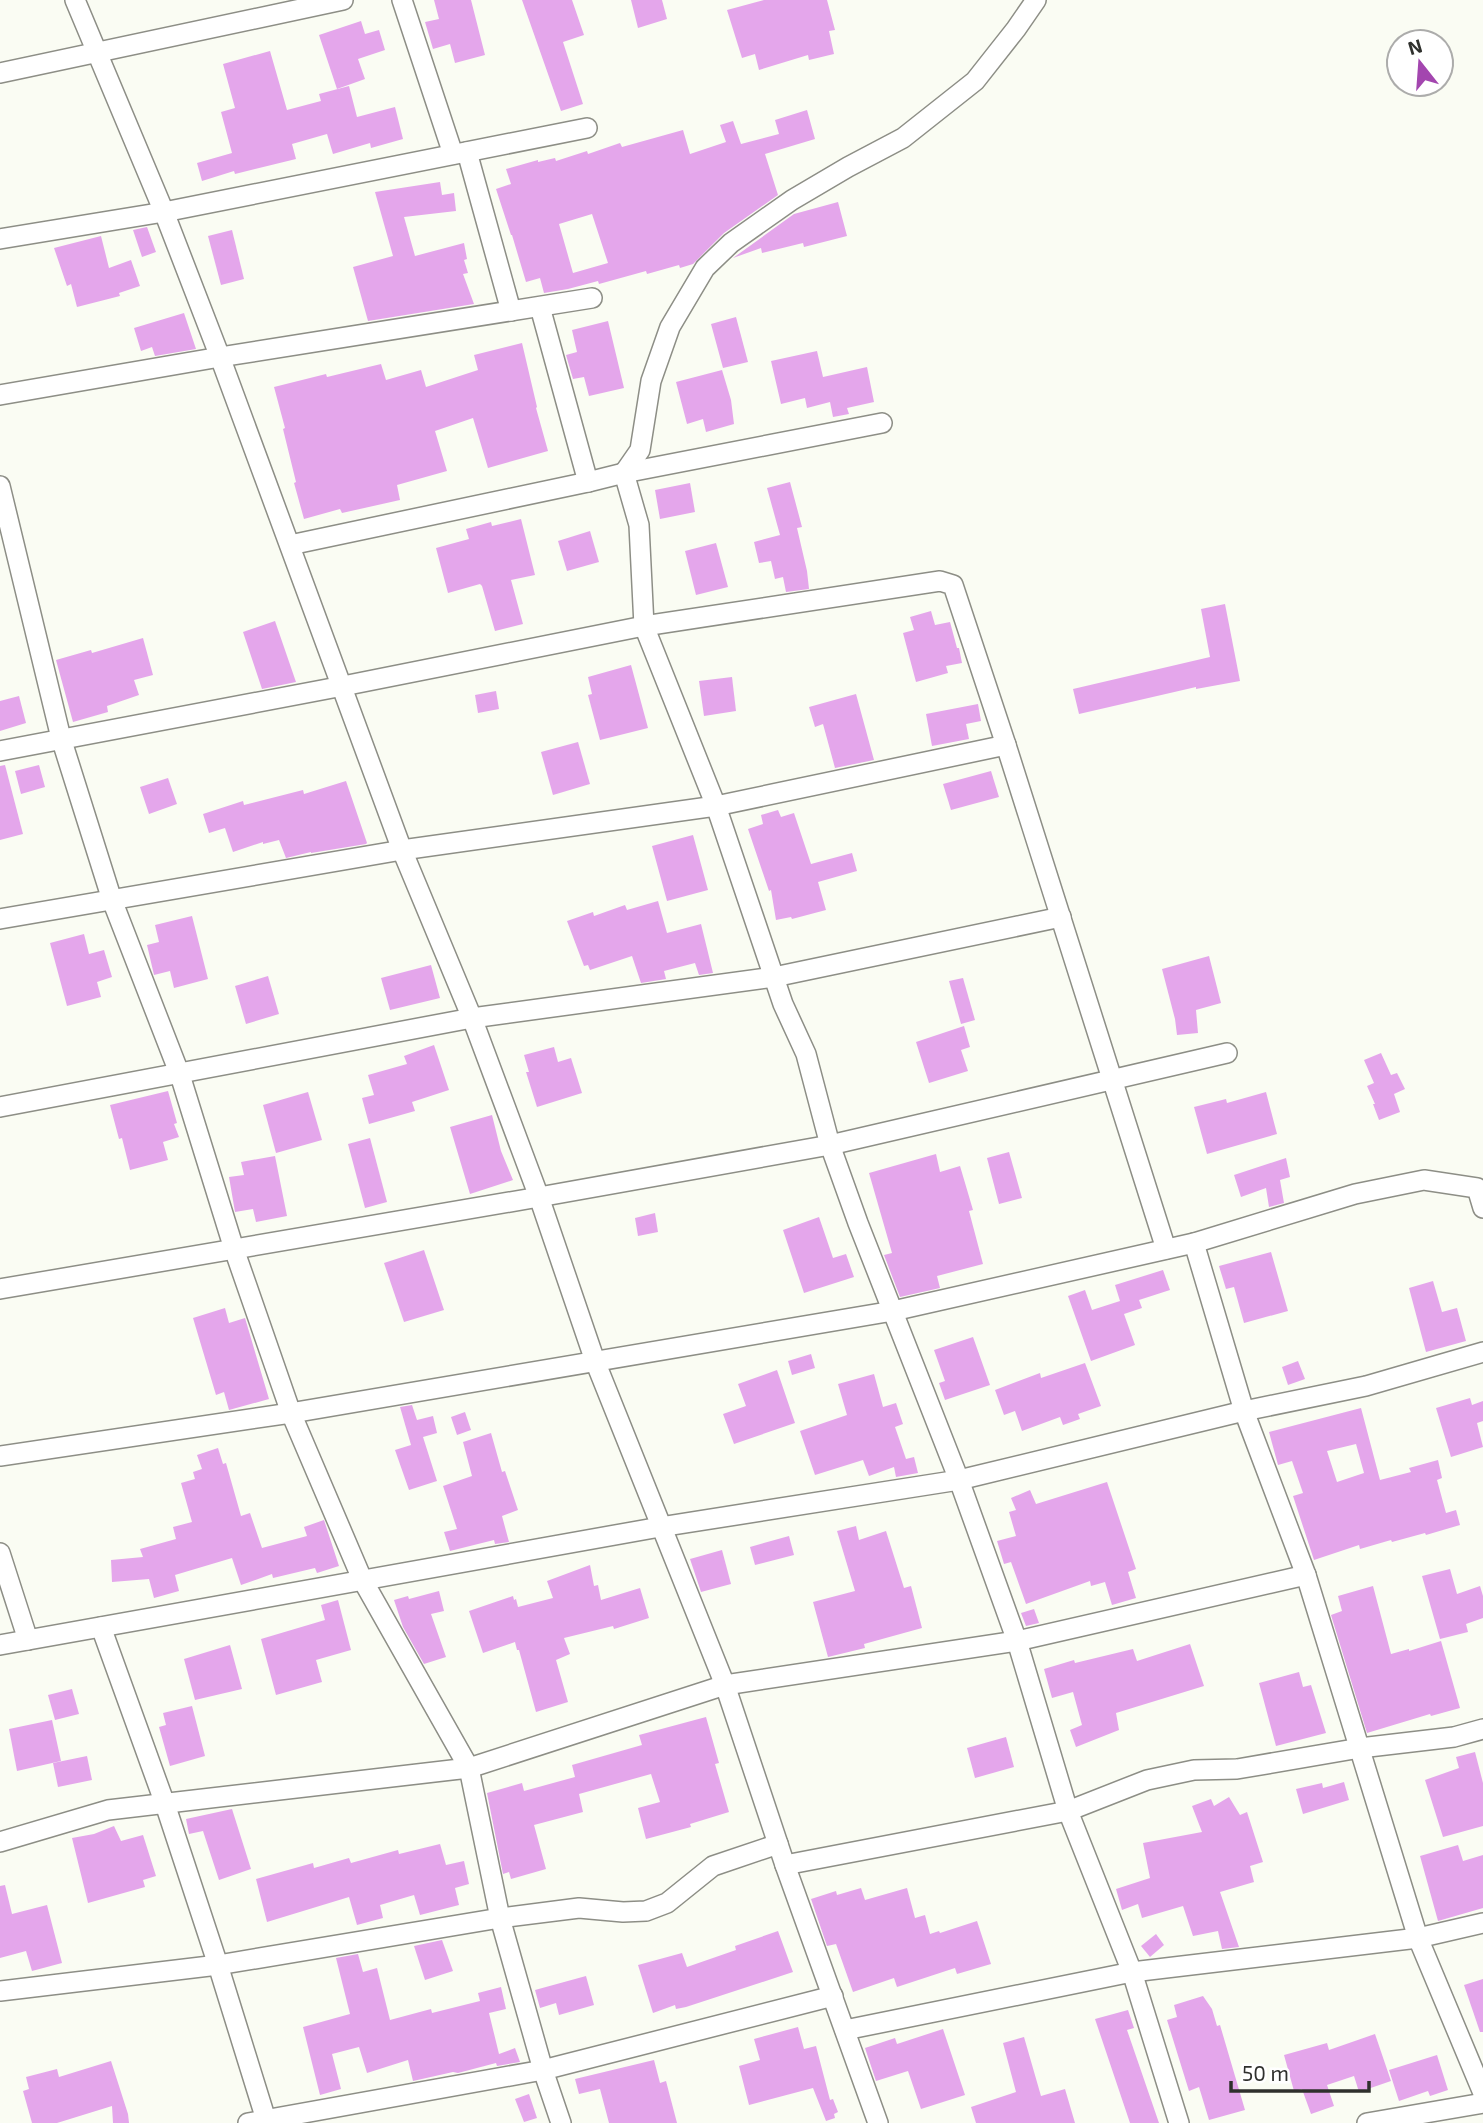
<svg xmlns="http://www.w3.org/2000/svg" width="1483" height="2123" font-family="'Exo 2',sans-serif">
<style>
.building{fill:#e4a6eb;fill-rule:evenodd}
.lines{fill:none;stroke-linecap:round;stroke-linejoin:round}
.minor-casing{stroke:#8d8e86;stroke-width:22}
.minor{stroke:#fff;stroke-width:19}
</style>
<rect width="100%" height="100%" fill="#fafcf3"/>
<!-- building -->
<g class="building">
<polygon points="434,0 471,0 485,55 455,63 450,44 433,49 425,22 439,19"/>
<polygon points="522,0 572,0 584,35 563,42 583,104 561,111"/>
<polygon points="631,0 662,0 667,19 638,28"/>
<polygon points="764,0 827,0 835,30 829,31 834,54 809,60 808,55 759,70 755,54 742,58 727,10"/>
<polygon points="361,21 365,34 379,30 385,50 358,59 365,79 337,89 319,35"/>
<polygon points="270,51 287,110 321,101 319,94 349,86 357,117 395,107 403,139 371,148 370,143 333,154 327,134 292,144 296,159 235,174 234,171 202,181 197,163 232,153 221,112 235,108 223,64"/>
<path d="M 807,110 L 815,139 L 765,154 L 778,195 L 724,233 L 693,264 L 680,268 L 679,265 L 647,274 L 646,271 L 599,284 L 598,281 L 568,289 L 544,293 L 540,278 L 526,282 L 512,235 L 511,235 L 496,189 L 511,184 L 506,169 L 538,160 L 538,162 L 555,158 L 556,161 L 587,151 L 588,154 L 620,143 L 622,147 L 683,130 L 690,154 L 726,142 L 720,125 L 733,121 L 741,144 L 779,134 L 775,120 ZM 592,214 L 608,263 L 573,273 L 559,224 Z"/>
<polygon points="440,182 442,195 454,193 456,211 404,217 415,256 464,243 467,259 464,260 468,273 463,274 474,304 368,321 353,267 393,256 375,192"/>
<polygon points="838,202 847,236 804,247 803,243 762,253 761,248 733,258 794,214"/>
<polygon points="147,227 156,252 142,257 133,230"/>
<polygon points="232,230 244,279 221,285 208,236"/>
<polygon points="101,236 109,268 131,260 140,286 119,293 120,296 77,307 71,284 67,286 54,248"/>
<polygon points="184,313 196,349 155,356 152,347 141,351 134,328"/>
<polygon points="736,317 748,362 723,368 711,324"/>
<polygon points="608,321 624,388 589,396 584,377 573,379 566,355 577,352 572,330"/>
<polygon points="522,343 537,407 536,408 548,451 488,468 473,418 435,431 447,471 397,485 400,500 342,513 340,509 304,519 294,483 296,482 283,429 285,428 274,387 326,374 327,377 381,364 386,380 421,370 426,387 478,370 474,355"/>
<polygon points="817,351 823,377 867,367 874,402 847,408 849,414 833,417 830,402 807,408 805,398 781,404 771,361"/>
<polygon points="722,370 731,400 734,424 706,432 703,419 687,424 676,382"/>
<polygon points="790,482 802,527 797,528 807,571 809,589 786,592 783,577 775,579 771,561 759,563 754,542 780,535 767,488"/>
<polygon points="690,483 695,512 660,519 655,490"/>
<polygon points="521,519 535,575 511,580 523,624 495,631 482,586 480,584 448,593 436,548 469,539 466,529 491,522 492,526"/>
<polygon points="590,531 599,562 567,571 558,541"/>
<polygon points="716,543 728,587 696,595 685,551"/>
<polygon points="1225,604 1240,681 1196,689 1196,687 1079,714 1073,689 1210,657 1201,609"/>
<polygon points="931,611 935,625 950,622 957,648 959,648 962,663 946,666 948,673 916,682 903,633 914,630 910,617"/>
<polygon points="275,621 296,682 262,689 243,632"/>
<polygon points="143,638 153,675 134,680 139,695 107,706 108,712 73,722 56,660 91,650 92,653"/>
<polygon points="631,665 648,728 600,740 588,695 592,694 588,677"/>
<polygon points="732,677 736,711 704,716 699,681"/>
<polygon points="496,691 499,709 478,713 475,695"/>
<polygon points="856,694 874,760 835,768 823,724 815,727 809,707"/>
<polygon points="19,696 26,723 0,731 0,701"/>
<polygon points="978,704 981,721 966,724 969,739 932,746 926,714"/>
<polygon points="578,742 590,784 553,795 541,752"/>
<polygon points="5,765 23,834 0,840 0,766"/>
<polygon points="39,765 45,787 21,794 15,771"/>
<polygon points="991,771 999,797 951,810 943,784"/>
<polygon points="168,778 177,804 149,814 140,787"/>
<polygon points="346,781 367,843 366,844 311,853 311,852 286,858 279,840 263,844 263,842 233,852 225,828 209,833 203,814 243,801 244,805 303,790 304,794"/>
<polygon points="778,810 781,817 794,813 811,864 852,853 857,871 818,882 826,910 792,919 791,917 776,920 771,890 769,891 748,829 763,824 761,815"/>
<polygon points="693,835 708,890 667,901 652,846"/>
<polygon points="658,901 667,933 701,924 713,973 699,975 695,963 664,971 666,979 641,983 632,956 590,970 588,965 584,966 567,921 593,912 594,916 625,905 627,910"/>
<polygon points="192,916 208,979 174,988 170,971 154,975 147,945 159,942 155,925"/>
<polygon points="84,934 89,954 104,950 112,977 97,982 101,997 67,1006 50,943"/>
<polygon points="1209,956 1221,1003 1196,1010 1198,1033 1177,1035 1175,1019 1162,969"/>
<polygon points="431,965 440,998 390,1010 381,978"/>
<polygon points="268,976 279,1014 246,1024 235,986"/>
<polygon points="963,978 975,1020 961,1024 949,981"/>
<polygon points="964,1026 970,1047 961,1050 968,1071 929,1083 916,1042"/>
<polygon points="434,1045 449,1090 412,1102 415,1111 369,1124 362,1098 374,1095 368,1075 407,1064 404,1056"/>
<polygon points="554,1047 558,1062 571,1058 582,1093 537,1107 526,1072 529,1072 524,1055"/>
<polygon points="1381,1053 1391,1075 1397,1073 1405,1089 1394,1094 1400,1112 1379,1120 1373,1104 1375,1104 1367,1086 1374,1083 1364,1060"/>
<polygon points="168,1091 177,1123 174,1124 179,1137 163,1142 168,1160 130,1170 122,1138 119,1139 110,1105"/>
<polygon points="308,1092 322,1140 276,1153 263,1105"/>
<polygon points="1266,1092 1277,1134 1207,1154 1194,1107 1226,1099 1227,1103"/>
<polygon points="492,1115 501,1151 513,1180 470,1194 450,1127"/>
<polygon points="370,1138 387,1202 365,1208 348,1144"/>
<polygon points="1009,1152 1022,1198 999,1204 987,1158"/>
<polygon points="936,1154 940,1172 960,1166 973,1210 969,1211 983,1264 937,1276 940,1288 900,1297 884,1255 892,1253 869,1173"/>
<polygon points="275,1156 287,1216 256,1222 253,1209 235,1212 229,1177 244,1175 241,1162"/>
<polygon points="1286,1158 1290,1177 1280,1180 1284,1203 1269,1207 1266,1188 1241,1197 1234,1175"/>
<polygon points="655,1213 658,1232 638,1236 635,1218"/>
<polygon points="819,1217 833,1258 846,1254 854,1277 804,1293 783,1230"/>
<polygon points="424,1250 444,1310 404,1322 384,1263"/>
<polygon points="1271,1252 1288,1311 1244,1323 1234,1287 1226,1289 1219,1266"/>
<polygon points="1163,1270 1170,1290 1139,1300 1142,1308 1124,1314 1135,1345 1091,1361 1068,1296 1085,1290 1092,1310 1120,1301 1115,1285"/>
<polygon points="1433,1281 1442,1312 1457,1308 1466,1341 1426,1352 1409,1288"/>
<polygon points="225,1308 229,1323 245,1318 269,1399 229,1410 224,1392 216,1395 193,1318"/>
<polygon points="973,1337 990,1385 945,1400 939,1383 945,1381 934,1350"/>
<polygon points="811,1354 815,1368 792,1375 788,1361"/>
<polygon points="1298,1361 1305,1379 1288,1385 1282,1367"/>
<polygon points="1085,1363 1101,1406 1078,1414 1080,1419 1063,1425 1060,1417 1022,1431 1015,1411 1004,1415 995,1390 1040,1373 1041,1378"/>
<polygon points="777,1370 795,1423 734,1444 723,1414 746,1406 738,1384"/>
<polygon points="874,1374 883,1407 896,1403 903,1424 895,1427 906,1459 914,1457 918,1473 896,1477 894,1467 869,1476 863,1460 815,1475 800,1431 847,1415 838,1384"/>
<polygon points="1470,1398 1472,1405 1483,1401 1483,1421 1477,1423 1483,1447 1451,1457 1436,1408"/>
<polygon points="412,1405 417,1420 433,1416 437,1433 423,1437 437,1481 409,1490 395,1450 411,1445 400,1407"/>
<path d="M 1361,1408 L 1380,1480 L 1411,1472 L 1409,1468 L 1438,1460 L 1442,1478 L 1437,1480 L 1446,1513 L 1456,1510 L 1460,1525 L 1426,1535 L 1425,1533 L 1392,1542 L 1391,1540 L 1360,1549 L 1359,1545 L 1314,1560 L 1293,1496 L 1303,1493 L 1292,1461 L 1278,1465 L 1269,1432 ZM 1356,1444 L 1364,1473 L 1337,1482 L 1327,1451 Z"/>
<polygon points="465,1412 471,1430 457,1435 451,1417"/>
<polygon points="491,1433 502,1472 505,1471 518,1510 502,1516 509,1542 495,1544 494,1540 450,1551 444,1532 457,1529 443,1486 472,1476 463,1442"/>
<polygon points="218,1448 223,1464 226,1463 241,1516 250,1513 262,1548 307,1536 304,1527 324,1520 339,1566 317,1573 315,1568 273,1578 272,1574 241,1585 232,1558 175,1575 179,1591 154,1598 149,1579 112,1582 111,1560 143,1557 140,1549 176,1539 173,1527 192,1522 181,1483 195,1479 193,1472 202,1469 197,1455"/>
<polygon points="1107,1482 1136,1569 1128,1572 1136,1598 1112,1605 1105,1582 1091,1586 1090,1581 1026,1604 1011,1562 1004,1564 997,1541 1016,1536 1009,1512 1016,1510 1011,1498 1030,1490 1036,1504"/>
<polygon points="856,1526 859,1540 886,1531 904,1588 911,1586 922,1628 864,1644 865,1648 828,1657 813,1602 855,1591 837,1531"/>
<polygon points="789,1536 794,1555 755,1565 750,1547"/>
<polygon points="722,1550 731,1584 701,1592 690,1559"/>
<polygon points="590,1565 594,1586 598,1585 601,1600 640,1588 649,1618 614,1629 613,1626 564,1638 570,1654 556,1660 568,1702 536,1712 519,1650 517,1650 515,1642 483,1653 469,1611 513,1596 514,1600 516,1599 518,1607 553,1598 547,1581"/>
<polygon points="1450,1569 1457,1594 1480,1586 1483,1596 1483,1618 1466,1624 1468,1632 1440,1639 1422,1576"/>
<polygon points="1373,1586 1391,1654 1409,1649 1409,1651 1441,1641 1460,1708 1431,1716 1430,1714 1367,1733 1331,1615 1342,1611 1338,1596"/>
<polygon points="439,1591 444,1611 431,1614 446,1657 424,1664 403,1627 394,1600 408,1596 409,1599"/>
<polygon points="338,1600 351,1650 316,1660 322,1682 276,1695 261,1639 325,1620 321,1605"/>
<polygon points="1034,1609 1039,1623 1026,1626 1021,1613"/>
<polygon points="1190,1644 1204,1686 1116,1713 1119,1730 1076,1747 1070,1730 1082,1725 1073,1692 1052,1698 1044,1669 1074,1660 1075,1663 1133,1649 1137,1661"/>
<polygon points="230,1645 242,1689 195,1700 184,1659"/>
<polygon points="1299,1672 1303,1687 1311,1685 1326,1733 1276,1746 1259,1683"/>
<polygon points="72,1689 79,1714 55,1720 48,1695"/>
<polygon points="192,1706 205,1756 170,1766 159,1727 166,1725 163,1713"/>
<polygon points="706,1717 719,1763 715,1764 729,1812 690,1824 691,1827 646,1839 638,1808 660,1802 651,1774 579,1794 583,1812 534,1825 546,1869 511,1879 509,1872 503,1874 487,1793 522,1783 524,1791 575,1777 572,1765 642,1745 639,1735"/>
<polygon points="52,1720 61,1761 17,1771 9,1729"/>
<polygon points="1006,1737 1014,1767 975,1778 967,1748"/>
<polygon points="1475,1752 1483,1783 1483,1826 1443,1837 1425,1780 1459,1768 1456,1757"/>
<polygon points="87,1756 92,1780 58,1787 53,1763"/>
<polygon points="1344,1782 1349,1800 1303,1814 1296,1789 1322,1783 1323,1788"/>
<polygon points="1229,1797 1240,1815 1247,1812 1263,1862 1250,1866 1254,1882 1220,1892 1239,1947 1222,1949 1218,1931 1193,1936 1183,1906 1142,1918 1138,1904 1122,1910 1116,1889 1150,1878 1143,1843 1202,1832 1192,1806 1211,1799 1214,1806"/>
<polygon points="232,1809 251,1869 219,1880 203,1831 189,1834 186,1819"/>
<polygon points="114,1826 121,1841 143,1835 156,1876 143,1880 145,1887 88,1903 72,1838 94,1834"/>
<polygon points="440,1844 446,1865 464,1861 469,1884 455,1888 459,1905 420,1915 414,1895 380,1905 383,1918 357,1925 349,1897 267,1922 256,1879 313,1863 314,1868 349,1858 351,1863 398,1850 399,1854"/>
<polygon points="1458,1845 1463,1861 1483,1855 1483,1908 1438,1921 1420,1856"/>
<polygon points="5,1885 12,1914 47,1905 62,1963 32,1971 26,1951 0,1958 0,1886"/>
<polygon points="861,1888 865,1900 907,1888 915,1918 925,1915 930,1934 939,1931 940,1933 977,1921 991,1964 957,1974 955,1968 897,1987 894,1978 853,1992 836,1944 827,1946 811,1899 836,1891 837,1895"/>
<polygon points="778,1931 793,1972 686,2007 676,2009 675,2005 653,2013 638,1965 682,1953 687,1967 736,1950 735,1946"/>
<polygon points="1156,1934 1164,1945 1150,1957 1141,1946"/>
<polygon points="442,1940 453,1971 425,1980 414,1946"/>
<polygon points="358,1954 363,1972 377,1968 390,2020 431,2009 432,2013 480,2001 478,1993 501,1987 506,2009 489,2013 499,2054 515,2048 520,2062 497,2066 496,2063 458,2073 453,2072 413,2081 408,2060 367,2073 359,2047 332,2054 341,2089 320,2095 303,2027 350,2014 336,1958"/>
<polygon points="586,1976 594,2005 559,2015 556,2003 540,2008 535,1990"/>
<polygon points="1483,1979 1483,2032 1480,2032 1464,1985"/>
<polygon points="1203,1996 1212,2009 1217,2026 1220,2025 1245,2110 1209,2120 1199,2087 1189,2091 1167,2020 1177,2017 1174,2005"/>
<polygon points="1128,2010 1134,2028 1127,2030 1159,2123 1130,2123 1095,2019"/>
<polygon points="798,2027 804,2049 816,2046 830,2100 833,2099 838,2112 834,2114 835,2118 826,2121 813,2088 749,2105 739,2066 760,2060 754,2039"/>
<polygon points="943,2029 965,2095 921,2109 908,2071 876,2081 865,2048 895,2038 897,2044"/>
<polygon points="1375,2034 1391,2081 1359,2092 1354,2076 1327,2085 1334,2106 1311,2114 1302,2089 1294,2091 1284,2055 1327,2043 1329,2050"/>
<polygon points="1024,2037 1041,2096 1065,2089 1075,2123 976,2123 971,2107 1016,2092 1003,2043"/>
<polygon points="1437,2055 1448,2090 1430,2096 1428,2091 1399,2101 1389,2070"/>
<polygon points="654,2060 660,2083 666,2081 677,2123 609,2123 600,2089 579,2094 575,2079"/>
<polygon points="111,2061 128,2114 129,2123 113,2123 112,2106 57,2123 32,2123 23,2091 29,2089 26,2077 57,2069 59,2077"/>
<polygon points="529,2094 537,2118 524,2122 515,2099"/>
</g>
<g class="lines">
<defs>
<g id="minor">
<polyline points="75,0 164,212 220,357 402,850 472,1018 539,1197 595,1361 725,1685 785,1865 878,2123"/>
<polyline points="402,0 453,154"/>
<polyline points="1036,0 1016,29 975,81 903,138 848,167 792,200 731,243 705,268 670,327 651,381 640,450 624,473 639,525 644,626 716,806 783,1004 806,1054 830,1145 858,1223 959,1480 1017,1641 1068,1811 1132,1972 1179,2123"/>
<polyline points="0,73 343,0"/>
<polyline points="467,152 511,311"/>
<polyline points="0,239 164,212 587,128"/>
<polyline points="540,307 588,482"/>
<polyline points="0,395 220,357 592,298"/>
<polyline points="0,486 61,738 112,900 180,1075 234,1249 291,1413 362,1579 469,1768 500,1918 543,2070 561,2123"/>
<polyline points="290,545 588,482 624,473 882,423"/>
<polyline points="0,751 343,686 644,626 940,581 953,585 1006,745 1166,1249"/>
<polyline points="0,919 402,850 716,806 1006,745"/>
<polyline points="0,1107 472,1018 774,977 1061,917"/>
<polyline points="1194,1243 1244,1411 1366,1386 1483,1352"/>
<polyline points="0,1289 539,1197 830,1145 1227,1053"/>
<polyline points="0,1456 291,1413 893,1311 1194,1243 1355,1194 1424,1180 1477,1188 1483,1208"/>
<polyline points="0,1553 28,1640"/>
<polyline points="101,1627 165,1804 218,1965 267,2123"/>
<polyline points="0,1645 660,1527 959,1480 1244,1411 1306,1575 1418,1938 1483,2093"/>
<polyline points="0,1842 108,1810 469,1768 725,1685 1017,1641 1306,1575"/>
<polyline points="785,1865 1068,1811 1147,1780 1194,1770 1237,1769 1360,1748 1454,1737 1483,1729"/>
<polyline points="0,1991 218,1965 500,1918 579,1908 623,1912 646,1911 667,1903 713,1866 778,1844"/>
<polyline points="845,2030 1132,1972 1418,1938 1483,1923"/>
<polyline points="248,2123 543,2070 833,1996"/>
<polyline points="1367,2123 1483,2103"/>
</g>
</defs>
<!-- minor casing -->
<use href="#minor" class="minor-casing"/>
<!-- minor -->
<use href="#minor" class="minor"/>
</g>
<!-- north arrow -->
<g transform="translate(1420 63) rotate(343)"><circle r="33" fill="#ffffff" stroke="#acacab" stroke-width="2"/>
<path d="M0-5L12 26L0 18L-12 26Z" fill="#a346af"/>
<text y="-10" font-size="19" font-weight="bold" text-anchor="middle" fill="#2f302d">N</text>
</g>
<!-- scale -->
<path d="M1231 2081v10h138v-10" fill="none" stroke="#2f302d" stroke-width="3.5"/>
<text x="1242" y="2081" font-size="21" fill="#2f302d" stroke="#ffffff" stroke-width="5" paint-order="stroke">50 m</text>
</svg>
